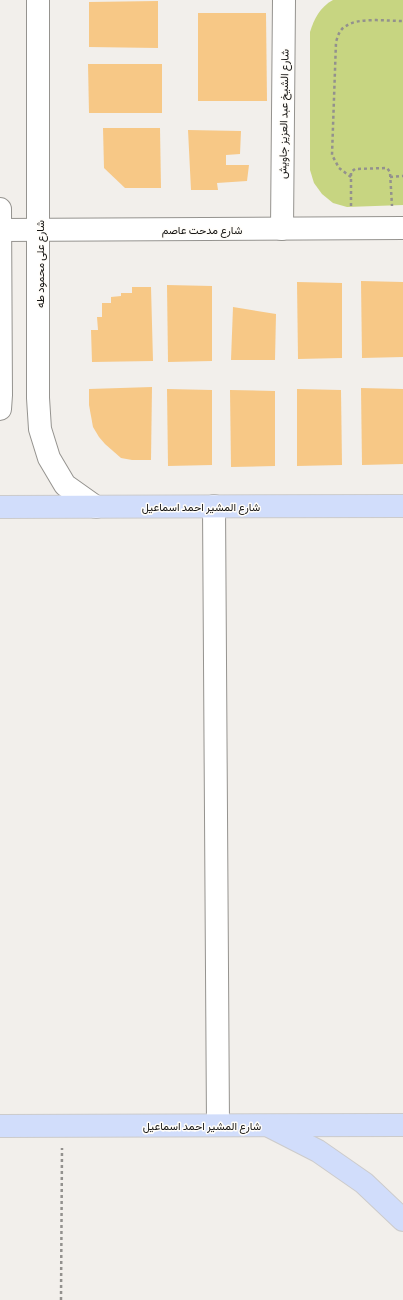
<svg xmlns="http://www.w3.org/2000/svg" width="403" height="1300" font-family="Barlow,Vazirmatn,sans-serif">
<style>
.green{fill:#c7d581}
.building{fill:#f7c886}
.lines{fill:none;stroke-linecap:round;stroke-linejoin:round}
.minor-casing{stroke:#95938f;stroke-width:24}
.major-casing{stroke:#cccbcb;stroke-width:24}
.path{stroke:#93918e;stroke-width:2.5;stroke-dasharray:3 3;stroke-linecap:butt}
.minor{stroke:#fff;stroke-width:22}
.major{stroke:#d1ddfb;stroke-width:22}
.labels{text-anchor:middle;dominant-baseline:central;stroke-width:3;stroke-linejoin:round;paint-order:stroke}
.street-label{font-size:11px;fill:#151413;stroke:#fffdf9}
</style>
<rect width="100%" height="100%" fill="#f2efeb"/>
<!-- green -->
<path class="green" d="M 333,0 L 403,0 L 403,205 L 347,207 L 333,203 L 322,194 L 314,183 L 310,170 L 310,32 C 314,19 320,7 333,0 Z"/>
<!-- building -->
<g class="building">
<polygon points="158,1 158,48 89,47 89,2"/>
<polygon points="198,13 266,13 267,101 198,101"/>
<polygon points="88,64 162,64 162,113 89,113"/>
<polygon points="103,128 160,128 161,188 125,188 104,168"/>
<polygon points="188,130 241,131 240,154 226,155 226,165 249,165 247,181 217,183 218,190 191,190"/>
<polygon points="361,281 403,282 403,357 362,358"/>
<polygon points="297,282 342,283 342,358 298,359"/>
<polygon points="167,285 212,286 212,361 168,362"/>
<polygon points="132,287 151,287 153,361 92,362 91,330 98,330 97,317 102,317 102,303 111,303 111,297 121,296 121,293 132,293"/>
<polygon points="233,307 276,314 275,360 231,360"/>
<polygon points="152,387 151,460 132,460 121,458 105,444 99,437 93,427 89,405 89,389"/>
<polygon points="361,388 403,389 403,464 362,465"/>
<polygon points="167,389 212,390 212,465 168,466"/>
<polygon points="297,389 341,390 342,465 297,466"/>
<polygon points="230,390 275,391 275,466 231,467"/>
</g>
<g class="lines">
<defs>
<g id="minor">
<polyline points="38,0 38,398 40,429 49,458 65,485 96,507"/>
<polyline points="0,209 1,395 0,409"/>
<polyline points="282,229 284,0"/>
<polyline points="0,230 403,228"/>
<polyline points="214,506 218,1125"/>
</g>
<g id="major">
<polyline points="0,507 403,506"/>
<polyline points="0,1126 403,1125"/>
<polyline points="271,1127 318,1151 364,1183 403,1220"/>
</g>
</defs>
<!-- minor casing -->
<use href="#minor" class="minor-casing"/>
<!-- major casing -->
<use href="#major" class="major-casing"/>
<!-- path -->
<g class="path">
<path d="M 351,177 L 339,168 L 332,155 L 336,42 C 338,35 340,29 346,26 C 358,17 388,21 403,21"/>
<polyline points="390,177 403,176"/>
<polyline points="351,206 351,172 355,169 387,168 390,172 392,206"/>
<polyline points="61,1300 62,1148"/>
</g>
<!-- minor -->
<use href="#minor" class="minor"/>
<!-- major -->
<use href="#major" class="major"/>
</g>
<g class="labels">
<!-- street labels -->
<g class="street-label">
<text transform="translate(283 114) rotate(-89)">شارع الشيخ عبد العزيز جاويش</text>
<text x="202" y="229">شارع مدحت عاصم</text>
<text transform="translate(39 264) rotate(-90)">شارع على محمود طه</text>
<text x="201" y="506">شارع المشير احمد اسماعيل</text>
<text x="202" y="1125">شارع المشير احمد اسماعيل</text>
</g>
</g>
</svg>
